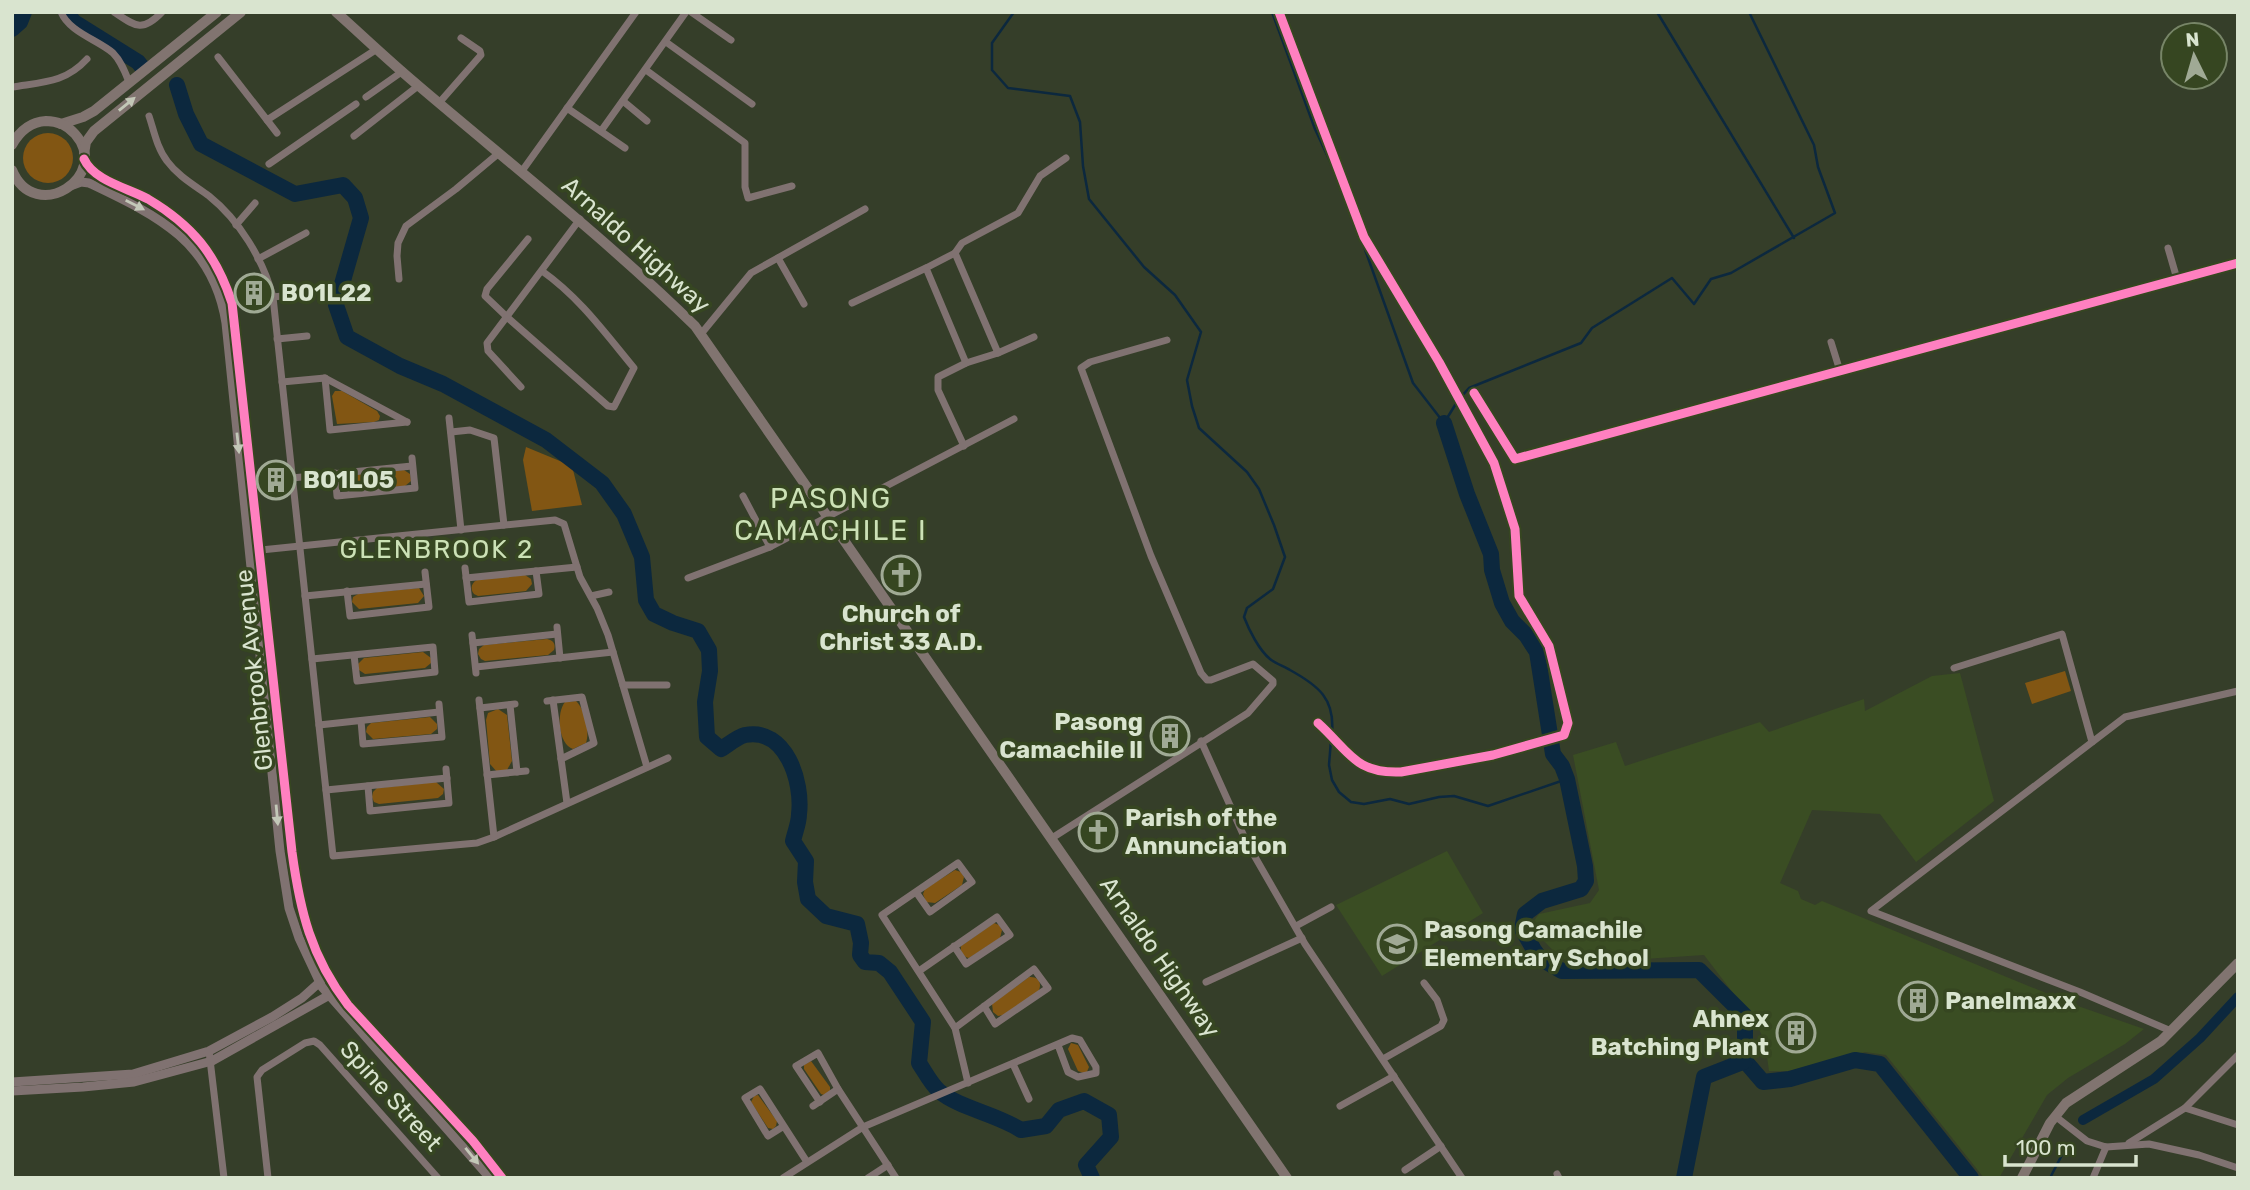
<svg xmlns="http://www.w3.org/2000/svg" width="2250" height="1190" font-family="Rubik,sans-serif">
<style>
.built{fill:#3a4d23}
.green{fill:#825613}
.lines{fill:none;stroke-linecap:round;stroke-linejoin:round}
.stream{stroke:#0c283e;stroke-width:2.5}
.canal{stroke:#0c283e;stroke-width:10}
.river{stroke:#0c283e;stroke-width:16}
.minor{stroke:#807271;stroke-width:7}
.tertiary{stroke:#807271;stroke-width:9}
.secondary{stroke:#817470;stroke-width:10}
.cycleway-casing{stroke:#364621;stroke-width:13}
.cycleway{stroke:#ff80c0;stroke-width:9}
.oneway{fill:#c3c8b7}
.oneway2{fill:#c3c8b8}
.labels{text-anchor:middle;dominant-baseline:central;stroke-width:7;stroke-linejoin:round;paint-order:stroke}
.street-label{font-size:24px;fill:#d9e4cf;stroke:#364621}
.poi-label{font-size:24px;font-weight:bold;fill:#d9e4cf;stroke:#364621;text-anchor:start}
.neighbourhood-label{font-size:26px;letter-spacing:2px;fill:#cce1b6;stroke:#364621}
.quarter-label{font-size:28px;letter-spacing:2px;fill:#cce1b6;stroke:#364621}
</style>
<rect width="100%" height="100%" fill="#353e29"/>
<!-- built -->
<g class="built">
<polygon points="1960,673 1994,801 1916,862 1880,814 1812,810 1780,883 1798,891 1801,899 1815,905 1822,901 2075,1005 2144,1029 2125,1044 2068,1078 2047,1095 1999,1178 1984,1178 1886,1055 1865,1052 1788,1071 1769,1071 1765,1042 1756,1023 1704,955 1644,959 1561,959 1530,926 1539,914 1590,903 1599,890 1573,755 1616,742 1625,766 1760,722 1769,732 1864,699 1865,711 1932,676"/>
<polygon points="1447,851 1483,913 1382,976 1336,905"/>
</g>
<!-- green -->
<g class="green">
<circle cx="48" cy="158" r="25"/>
<polygon points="335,391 342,391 377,411 380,416 379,420 374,422 337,424 332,396"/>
<polygon points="526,447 572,466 582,505 532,511 523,460"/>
<polygon points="404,470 410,474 411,481 405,486 347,491 340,485 341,479 345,476"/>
<path d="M 525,575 L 531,579 L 532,584 L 526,591 L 478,596 L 474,594 C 470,589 471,583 477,580 Z"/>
<polygon points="419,588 424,596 418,603 359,609 352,602 353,597 358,594"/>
<path d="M 547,639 C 553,640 556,644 554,650 L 548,655 L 485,661 L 481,659 L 478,654 L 479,649 L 484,645 Z"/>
<polygon points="423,652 431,658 431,663 425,668 365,674 359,670 358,664 364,658"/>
<polygon points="2065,671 2071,691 2032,704 2025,683"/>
<path d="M 576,701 C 585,709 590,732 586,743 L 573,749 C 558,744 556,713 565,702 Z"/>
<polygon points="498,709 507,715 512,761 507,770 497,772 490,764 486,720 488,713"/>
<polygon points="430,717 437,724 437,729 431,734 373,739 366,732 367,727 371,723"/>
<polygon points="436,782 444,789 443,794 438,798 379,804 374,802 372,797 373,792 377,788"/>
<polygon points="955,870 961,872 964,877 962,885 935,903 926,902 923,894 925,889"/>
<path d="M 994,923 L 999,925 L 1002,930 L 1000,938 L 969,958 C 963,957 960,952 961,946 Z"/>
<path d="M 1029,977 C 1038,976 1043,983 1038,992 L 1003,1015 L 998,1016 L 993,1012 L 992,1004 Z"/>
<polygon points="1071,1043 1078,1045 1089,1067 1086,1074 1078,1071 1068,1049"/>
<polygon points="811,1061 830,1087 830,1091 824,1095 821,1094 804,1069 804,1065"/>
<polygon points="758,1095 777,1121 776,1126 773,1129 768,1128 751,1102 754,1096"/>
</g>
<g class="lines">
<!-- stream -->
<g class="stream">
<path d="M 1014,12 L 992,43 L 992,70 L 1008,88 L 1070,96 L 1080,122 L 1083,166 L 1089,199 L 1144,267 L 1175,295 L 1201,332 L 1187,380 L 1192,406 L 1199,428 L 1247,472 L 1259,489 L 1274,525 L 1285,557 L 1273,589 L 1247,608 L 1244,617 C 1249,630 1259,650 1270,659 C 1276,664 1284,666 1290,670 C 1319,686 1335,699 1332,733"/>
<polyline points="1272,12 1315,129 1341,185"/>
<polyline points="1657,12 1794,238"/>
<polyline points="1358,230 1413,383 1444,423 1457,402"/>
<polyline points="1461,397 1469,388 1581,343 1592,328 1672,278 1694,304 1711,279 1731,273 1835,213 1818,167 1814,145 1749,12"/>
<polyline points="1331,740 1329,765 1332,780 1339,792 1351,802 1364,804 1390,799 1409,804 1439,797 1454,796 1488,806 1567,779"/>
<polyline points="2050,1178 2066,1147"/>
</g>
<!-- canal -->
<polyline class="canal" points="2083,1120 2154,1079 2200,1038 2238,997"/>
<!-- river -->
<g class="river">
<polyline points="66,12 74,22 138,62 142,67"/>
<polyline points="12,29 20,22 24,12"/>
<path d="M 177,85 L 186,114 L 201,144 L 295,194 L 343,185 L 355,198 L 361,218 L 336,305 L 347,337 L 400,366 L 443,384 L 546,440 L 602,483 L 624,514 L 642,557 L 646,600 L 654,614 L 673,623 L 698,631 L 709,650 L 710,671 L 705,702 L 707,737 L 721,749 C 728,745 737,737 745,735 C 786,727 803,782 799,814 C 799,823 795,832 793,841 L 806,861 L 805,882 L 808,899 L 826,916 L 857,924 L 861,943 L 860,955 L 865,962 L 879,963 L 890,972 L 923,1022 L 919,1063 C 925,1072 931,1084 939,1091 C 959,1108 997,1114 1021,1130 L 1046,1126 L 1059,1110 L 1084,1101 L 1109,1115 L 1111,1137 L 1086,1165 L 1092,1178"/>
<polyline points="1444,423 1467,494 1491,554 1492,570 1502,603 1512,621 1526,635 1537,652 1553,754 1562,766 1567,779 1585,866 1586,881 1581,889 1542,901 1525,914 1522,929 1534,950 1540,958 1562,971 1699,970 1745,1016 1745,1061 1763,1082 1790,1079 1855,1060 1880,1064 1971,1178"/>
<polyline points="1684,1178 1704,1077 1745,1061"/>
</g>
<!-- minor -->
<g class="minor">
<path d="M 61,12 C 69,32 98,40 113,53 C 121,61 125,72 129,82"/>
<path d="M 114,12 C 135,26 142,33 162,12"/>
<polyline points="691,12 731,40"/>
<path d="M 1279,12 L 1364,237 L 1439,362 L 1494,463 L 1515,529 L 1519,596 L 1549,646 L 1568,723 L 1564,735 L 1493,755 L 1401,772 C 1355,774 1349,751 1318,723"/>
<polyline points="666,42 752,104"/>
<polyline points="218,57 267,120 377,49"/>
<polyline points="646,70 745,143 745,187 748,198 792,186"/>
<path d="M 12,87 C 43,82 65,83 87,59"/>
<polyline points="366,97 403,71"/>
<polyline points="623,101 647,121"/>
<polyline points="439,103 481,55 480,51 461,38"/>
<polyline points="567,108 625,148"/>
<path d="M 149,116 C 154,131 157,148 167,161 C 178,176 194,185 209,196 C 239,220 263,259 273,297 L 333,856 L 477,843 L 494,837 L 668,758"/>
<polyline points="267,120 277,133"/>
<polyline points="601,131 686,12"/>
<polyline points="354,136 418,86"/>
<polyline points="269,164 356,104"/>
<polyline points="522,171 636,12"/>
<polyline points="236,225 255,203"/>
<path d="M 528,239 L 487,289 L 485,296 L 508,318 L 608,406 L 614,407 L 634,368 C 605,333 579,297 542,271"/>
<polyline points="2168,248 2177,279"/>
<polyline points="955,253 926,268 966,363"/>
<polyline points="778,258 804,304"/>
<polyline points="258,259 306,233"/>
<polyline points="399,279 397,256 398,243 406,226 456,189 499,153"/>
<polyline points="273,297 310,293"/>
<polyline points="852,303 926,268"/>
<polyline points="701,334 751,273 865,209"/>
<polyline points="277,339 307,336"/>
<polyline points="1831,342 1840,371"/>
<polyline points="998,353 1034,337"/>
<polyline points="325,378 330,430 407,422"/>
<polyline points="282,382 325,378 407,422"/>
<polyline points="521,387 488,351 487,343 580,219"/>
<polyline points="1474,393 1515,459 2238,263"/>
<polyline points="449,418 461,530"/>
<polyline points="451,432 470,430 494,438 504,525"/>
<polyline points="964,446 938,390 938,377 966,363 998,353 955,253 962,243 1018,213 1040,176 1066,158"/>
<polyline points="335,473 337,496 415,488 412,458"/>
<polyline points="292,478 412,466"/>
<polyline points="743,496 770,547 1014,419"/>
<polyline points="261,550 555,520 564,524 580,577 597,608 608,635 647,767"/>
<polyline points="465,568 469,602 539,594 536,571"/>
<polyline points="466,578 577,567"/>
<polyline points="688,578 770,547"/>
<polyline points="347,591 350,616 429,607 425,572"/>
<polyline points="305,596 426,584"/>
<polyline points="591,596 609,592"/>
<polyline points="557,627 560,658"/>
<polyline points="472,635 476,673"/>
<polyline points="473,643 557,634"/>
<polyline points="312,659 433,647 435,672 357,681 354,655"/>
<polyline points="476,667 613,652"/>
<polyline points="1954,668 2062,634 2092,742"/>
<polyline points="623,685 667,685"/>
<polyline points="479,700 494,837"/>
<polyline points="553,700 567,803"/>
<polyline points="547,701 582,697 594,743 561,759"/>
<polyline points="510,705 517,772"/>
<polyline points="480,708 515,704"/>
<polyline points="361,721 363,744 442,737 439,704"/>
<polyline points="319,725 439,712"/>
<polyline points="1201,741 1247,843 1305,944 1462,1178"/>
<polyline points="487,775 526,771"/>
<polyline points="368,786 370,811 449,803 446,769"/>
<polyline points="326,790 447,778"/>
<polyline points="1052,838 1248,713 1273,684 1273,681 1253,664 1211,680 1207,680 1201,673 1151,556 1081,368 1090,362 1167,340"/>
<polyline points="916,892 930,912 972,882 958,863 882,915 955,1028 968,1083"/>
<polyline points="1296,926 1331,907"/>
<polyline points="919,971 997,917 1010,935 966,964 954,946"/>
<polyline points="1206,982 1302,938"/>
<polyline points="955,1028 1034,969 1048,988 995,1024 984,1006"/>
<polyline points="2171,1031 2080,992 1871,911 2125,717 2238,691"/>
<polyline points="209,1051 224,1178"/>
<polyline points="1383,1059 1441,1026 1444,1020 1437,1000 1424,983"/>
<polyline points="1013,1064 1029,1099"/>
<polyline points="820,1102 796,1066 818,1053 838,1089 896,1178"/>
<polyline points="813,1106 838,1089"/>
<polyline points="1340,1106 1394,1076"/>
<polyline points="2185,1108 2238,1125"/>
<polyline points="2055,1116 2087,1141 2106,1147 2149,1144 2199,1155 2238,1168"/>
<polyline points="784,1126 768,1136 745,1098 760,1089 807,1162"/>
<polyline points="2129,1143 2185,1108 2238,1055"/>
<polyline points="1405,1170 1441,1146"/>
<polyline points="1557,1174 1559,1178"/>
<polyline points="268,1178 257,1077 262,1070 305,1043 314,1041 320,1045 438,1178"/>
<polyline points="783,1178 863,1127 1072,1038 1080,1040 1096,1067 1096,1073 1078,1077 1068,1072 1058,1045"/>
<polyline points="868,1178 888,1165"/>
<polyline points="2093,1178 2106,1147"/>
</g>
<!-- tertiary -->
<g class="tertiary">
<path d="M 84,159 C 94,181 129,188 148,200 C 193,226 216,254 232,303 L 292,852 C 300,911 311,957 348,1005 L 473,1141 L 502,1178"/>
<path d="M 73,185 L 81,182 L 89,183 C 156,215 213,241 226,323 L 280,851 L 289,908 L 299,938 L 322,987 L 490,1178"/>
<polyline points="12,1082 133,1074 209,1051 272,1017 302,998 322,980"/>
<polyline points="12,1091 83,1087 134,1082 212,1061 333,993"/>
</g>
<!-- secondary -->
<g class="secondary">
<path d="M 336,12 C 364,37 391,63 420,87 C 513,166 608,241 695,326 L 1287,1178"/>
<polyline points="61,124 83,117 94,111 217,12"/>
<path d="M 12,145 C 19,132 30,122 46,121 C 56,121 67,125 75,134 C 112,176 35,226 12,170"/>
<polyline points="84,154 86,142 94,131 241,12"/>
<polyline points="2022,1178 2050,1123 2066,1103 2161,1041 2238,963"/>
</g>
<defs>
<g id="cycleway">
<path d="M 1279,12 L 1364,237 L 1439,362 L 1494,463 L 1515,529 L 1519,596 L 1549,646 L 1568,723 L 1564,735 L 1493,755 L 1401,772 C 1355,774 1349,751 1318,723"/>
<path d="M 84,159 C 94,181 128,188 148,199 C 192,225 216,254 232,303 L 292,852 C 300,911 311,957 348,1005 L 473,1141 L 502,1178"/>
<polyline points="1474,393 1515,459 2238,263"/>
</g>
</defs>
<!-- cycleway casing -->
<use href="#cycleway" class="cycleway-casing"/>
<!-- cycleway -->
<use href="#cycleway" class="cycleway"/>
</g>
<!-- one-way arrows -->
<defs><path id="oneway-solid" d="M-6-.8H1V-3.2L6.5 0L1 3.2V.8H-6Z" transform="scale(1.75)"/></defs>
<use class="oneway" href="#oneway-solid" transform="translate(127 104) rotate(-39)"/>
<g class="oneway2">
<use href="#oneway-solid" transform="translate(135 205) rotate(27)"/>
<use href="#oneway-solid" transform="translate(238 443) rotate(84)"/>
<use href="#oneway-solid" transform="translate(277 815) rotate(85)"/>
<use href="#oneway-solid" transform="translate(472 1156) rotate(51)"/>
</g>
<!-- icons -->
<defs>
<symbol id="building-ring" viewBox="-11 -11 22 22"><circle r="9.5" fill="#364621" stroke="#a0aa95" stroke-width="1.5"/><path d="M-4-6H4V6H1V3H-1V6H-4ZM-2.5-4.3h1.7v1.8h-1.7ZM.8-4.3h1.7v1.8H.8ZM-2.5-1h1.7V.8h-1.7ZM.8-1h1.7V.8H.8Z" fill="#a0aa95"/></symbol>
<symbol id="church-ring" viewBox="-11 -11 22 22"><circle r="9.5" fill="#364621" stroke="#a0aa95" stroke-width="1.5"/><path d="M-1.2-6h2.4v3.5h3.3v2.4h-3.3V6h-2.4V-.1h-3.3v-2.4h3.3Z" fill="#a0aa95"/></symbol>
<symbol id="school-ring" viewBox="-11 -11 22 22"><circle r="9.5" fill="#364621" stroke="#a0aa95" stroke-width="1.5"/><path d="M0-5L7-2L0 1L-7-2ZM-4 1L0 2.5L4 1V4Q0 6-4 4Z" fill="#a0aa95"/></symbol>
</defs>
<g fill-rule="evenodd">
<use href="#building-ring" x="232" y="271" width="44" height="44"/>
<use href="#building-ring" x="254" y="458" width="44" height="44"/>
<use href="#church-ring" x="879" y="553" width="44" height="44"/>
<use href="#building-ring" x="1148" y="714" width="44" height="44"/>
<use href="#church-ring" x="1076" y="810" width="44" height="44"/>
<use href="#school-ring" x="1375" y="922" width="44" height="44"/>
<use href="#building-ring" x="1896" y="979" width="44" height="44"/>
<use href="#building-ring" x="1774" y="1011" width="44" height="44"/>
</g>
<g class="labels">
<!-- street labels -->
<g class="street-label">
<text transform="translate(636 245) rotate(42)">Arnaldo Highway</text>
<text transform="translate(254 670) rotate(-96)">Glenbrook Avenue</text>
<text transform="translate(1160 957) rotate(55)">Arnaldo Highway</text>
<text transform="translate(391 1096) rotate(48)">Spine Street</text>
</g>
<!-- poi labels -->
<g class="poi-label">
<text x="281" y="293">B01L22</text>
<text x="303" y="480">B01L05</text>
<text x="901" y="614" text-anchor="middle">Church of<tspan x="901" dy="28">Christ 33 A.D.</tspan></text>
<text x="1143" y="722" text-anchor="end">Pasong<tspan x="1143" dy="28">Camachile ll</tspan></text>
<text x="1125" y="818">Parish of the<tspan x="1125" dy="28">Annunciation</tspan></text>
<text x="1424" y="930">Pasong Camachile<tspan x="1424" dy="28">Elementary School</tspan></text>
<text x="1945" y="1001">Panelmaxx</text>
<text x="1769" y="1019" text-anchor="end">Ahnex<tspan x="1769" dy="28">Batching Plant</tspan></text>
</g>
<!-- neighbourhood labels -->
<g class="neighbourhood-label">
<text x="437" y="549">GLENBROOK 2</text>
</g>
<!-- quarter labels -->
<g class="quarter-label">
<text x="831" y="498">PASONG<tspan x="831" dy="32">CAMACHILE I</tspan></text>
</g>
</g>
<!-- border -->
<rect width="2250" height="1190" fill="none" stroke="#d9e4cf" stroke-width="28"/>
<!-- north arrow -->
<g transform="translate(2194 56) rotate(355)"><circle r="33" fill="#364621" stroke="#778567" stroke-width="2"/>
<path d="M0-5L12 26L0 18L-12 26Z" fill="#a0aa95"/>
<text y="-10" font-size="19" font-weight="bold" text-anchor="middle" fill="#d9e4cf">N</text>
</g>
<!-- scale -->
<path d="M2005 1155v10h131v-10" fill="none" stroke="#d9e4cf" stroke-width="3.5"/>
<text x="2016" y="1155" font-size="21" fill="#d9e4cf" stroke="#364621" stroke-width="5" paint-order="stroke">100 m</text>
</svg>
